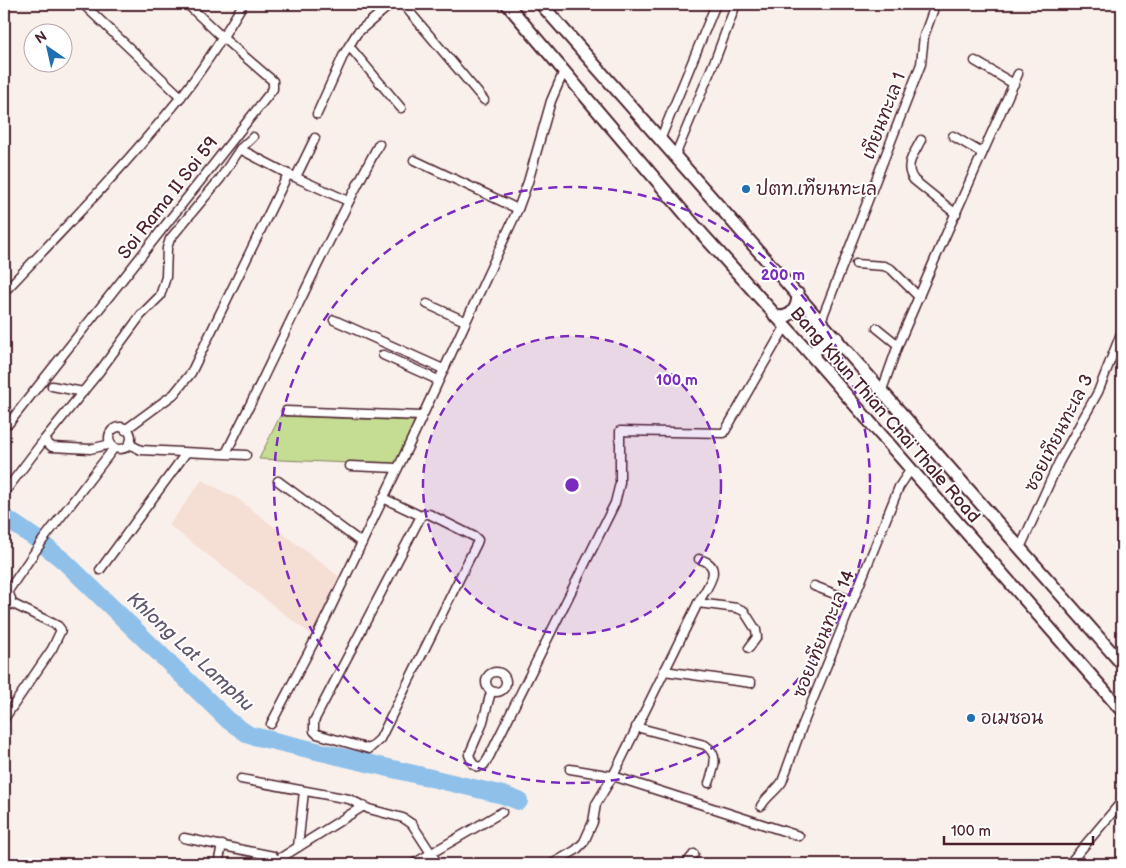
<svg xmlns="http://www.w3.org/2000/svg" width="1126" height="868" font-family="'Balsamiq Sans','Playpen Sans Thai',sans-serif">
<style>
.built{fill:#f5ded3}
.green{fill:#c5dd93;stroke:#887e5f}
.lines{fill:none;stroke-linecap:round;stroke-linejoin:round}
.river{stroke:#8ec0ea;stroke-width:18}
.minor-casing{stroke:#4a1f2b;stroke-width:11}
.secondary-casing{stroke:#4a1f2b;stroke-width:15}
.minor{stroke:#fff;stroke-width:8}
.secondary{stroke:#fff;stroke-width:11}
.ring{fill:none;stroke:#7b2cbf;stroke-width:2.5;stroke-dasharray:9 6}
.poi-dot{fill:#1f6fb2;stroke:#fff;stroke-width:2}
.labels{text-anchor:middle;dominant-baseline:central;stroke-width:4;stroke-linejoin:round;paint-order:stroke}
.street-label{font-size:18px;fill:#4a1f2b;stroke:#fff}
.poi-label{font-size:18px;fill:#4a1f2b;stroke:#fff;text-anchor:start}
.water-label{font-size:19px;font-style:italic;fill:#62576e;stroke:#fff}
.centre{fill:#7b2cbf;stroke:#fff;stroke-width:2.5}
.ring-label{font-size:15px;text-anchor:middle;font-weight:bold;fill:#7b2cbf;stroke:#fff;stroke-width:4;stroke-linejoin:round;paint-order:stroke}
</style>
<rect width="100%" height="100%" fill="#faf0eb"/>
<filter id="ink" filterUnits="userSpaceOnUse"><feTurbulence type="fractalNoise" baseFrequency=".02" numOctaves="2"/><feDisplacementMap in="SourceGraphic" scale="10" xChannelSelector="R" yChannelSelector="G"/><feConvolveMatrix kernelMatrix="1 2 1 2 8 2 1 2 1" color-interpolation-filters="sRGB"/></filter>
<g filter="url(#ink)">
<!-- built -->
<polygon class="built" points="202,480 238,499 341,578 313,636 169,525"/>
<!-- green -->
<polygon class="green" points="280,416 415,421 395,465 259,459"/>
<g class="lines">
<!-- river -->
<polyline class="river" points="4,517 35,538 64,561 229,721 249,735 503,795 519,801"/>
<defs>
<g id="minor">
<polyline points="83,4 181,97"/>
<polyline points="403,4 484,100"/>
<polyline points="349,46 401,108"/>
<polyline points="975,61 1014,84"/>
<polyline points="317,114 344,54 357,33 391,4"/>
<polyline points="953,136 982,153"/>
<polyline points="660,140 716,4"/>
<path d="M 921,140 C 914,154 903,166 914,180 L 956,214"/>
<polyline points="240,149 288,174 348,201"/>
<polyline points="675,156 717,55 736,4"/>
<polyline points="414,160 518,209"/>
<polyline points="296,177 315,138"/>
<polyline points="856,264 884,266 891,269 919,297"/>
<path d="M 4,292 C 64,229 125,166 180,98 C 203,69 224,36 243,4"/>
<polyline points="427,304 465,321"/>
<polyline points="334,320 443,369"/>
<polyline points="821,321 921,64 924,36 933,11 932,4"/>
<polyline points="877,328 898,345"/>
<polyline points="383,355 438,380"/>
<polyline points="52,386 83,392"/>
<polyline points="882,390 898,345 935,259 1018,74"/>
<polyline points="286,411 422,416"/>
<polyline points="9,423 273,89 273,81 223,38 187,4"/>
<circle cx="120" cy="438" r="11"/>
<polyline points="125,430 174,394 191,373 288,174"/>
<polyline points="111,444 90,449 52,447 44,440 99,372 141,315 160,296 166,277 167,248 170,239 220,179 240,149 253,137"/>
<polyline points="129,444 141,450 246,455"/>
<path d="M 226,453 C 278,351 324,245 379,144"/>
<polyline points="350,466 397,468"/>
<polyline points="278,481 362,543"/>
<polyline points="7,489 44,440"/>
<polyline points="383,498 421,516 425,514 429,514 475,537 478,540 477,543 384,731 380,739 369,749 317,734 314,731 314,721 421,516"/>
<polyline points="1020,548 1059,462 1098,392 1122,331"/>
<polyline points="100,570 186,453"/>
<polyline points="814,586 853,601"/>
<polyline points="4,590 8,591 11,599 8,606 4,609"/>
<polyline points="8,591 43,540 114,448"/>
<path d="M 698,603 C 707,587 726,566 699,559"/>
<polyline points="664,671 751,683"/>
<circle cx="496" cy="682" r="10"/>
<polyline points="491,692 482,725 469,755 473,764 478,767 484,765 489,757 615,503 620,483 620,431 724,433 785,327"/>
<polyline points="4,719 52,649 61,630 58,626 52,623 11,603"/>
<polyline points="271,724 317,636 409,445 518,209 528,182 551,101 564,71"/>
<path d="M 636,727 L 705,745 C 720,755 714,768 709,783"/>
<polyline points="570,769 613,776 799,836"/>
<polyline points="241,779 349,799 369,809 403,818 412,824 438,864"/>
<path d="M 761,806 C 767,796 776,791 782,782 L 803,724 L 899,487 L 911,469"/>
<polyline points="184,838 268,855 273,856 277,861"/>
<polyline points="298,847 304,791"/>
<polyline points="218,864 222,845"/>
<polyline points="271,864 362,807"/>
<polyline points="413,864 502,812"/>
<polyline points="552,864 576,850 584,842 593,822 596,804 613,776 698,603 737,608 744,611 756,630 757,637 749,648"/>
<polyline points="686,864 694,854"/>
<polyline points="1069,864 1122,801"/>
</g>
<g id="secondary">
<polyline points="507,4 696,227 814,358 1122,711"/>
<polyline points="541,4 1122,664"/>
<path d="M 775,316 C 791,320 798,308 798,294"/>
<path d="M 814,358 C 816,342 822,341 837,338"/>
</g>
</defs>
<!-- minor casing -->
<use href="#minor" class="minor-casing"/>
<!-- secondary casing -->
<use href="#secondary" class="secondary-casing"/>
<!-- minor -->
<use href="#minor" class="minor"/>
<!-- secondary -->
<use href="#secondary" class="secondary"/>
</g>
</g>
<!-- distance rings -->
<circle cx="572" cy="485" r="149" fill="#7b2cbf" fill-opacity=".12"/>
<g class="ring">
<circle cx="572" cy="485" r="149"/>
<circle cx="572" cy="485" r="298"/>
</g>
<!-- markers -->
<g class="poi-dot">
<circle cx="746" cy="189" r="5"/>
<circle cx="971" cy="718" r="5"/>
</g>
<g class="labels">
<!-- street labels -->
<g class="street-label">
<text transform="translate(884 116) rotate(-69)">เทียนทะเล 1</text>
<text transform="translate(168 198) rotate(-52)">Soi Rama II Soi 59</text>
<text transform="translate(885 415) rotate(49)">Bang Khun Thian Chai Thale Road</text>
<text transform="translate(1059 433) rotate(-63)">ซอยเทียนทะเล 3</text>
<text transform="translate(824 634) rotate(-68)">ซอยเทียนทะเล 14</text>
</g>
<!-- poi labels -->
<g class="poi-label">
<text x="756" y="189">ปตท.เทียนทะเล</text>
<text x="981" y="718">อเมซอน</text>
</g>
<!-- water labels -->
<g class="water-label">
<text transform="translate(190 652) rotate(43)">Khlong Lat Lamphu</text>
</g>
</g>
<circle cx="572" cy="485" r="8" class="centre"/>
<g class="ring-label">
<text x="783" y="280">200 m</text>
<text x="677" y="385">100 m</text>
</g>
<!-- margin -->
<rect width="1126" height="868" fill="none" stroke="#fff" stroke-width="20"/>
<rect x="10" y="10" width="1106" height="848" fill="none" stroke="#4a1f2b" stroke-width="2" filter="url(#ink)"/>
<!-- north arrow -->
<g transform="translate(48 48) rotate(326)"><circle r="24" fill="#ffffff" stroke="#b7a5aa"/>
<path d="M0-4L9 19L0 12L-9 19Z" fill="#1f6fb2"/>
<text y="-8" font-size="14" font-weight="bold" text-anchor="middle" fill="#4a1f2b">N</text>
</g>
<!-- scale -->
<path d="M944 836v8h149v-8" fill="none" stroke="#4a1f2b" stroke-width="2.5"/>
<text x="951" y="836" font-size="15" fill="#4a1f2b" stroke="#ffffff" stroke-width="4" paint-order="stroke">100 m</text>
</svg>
